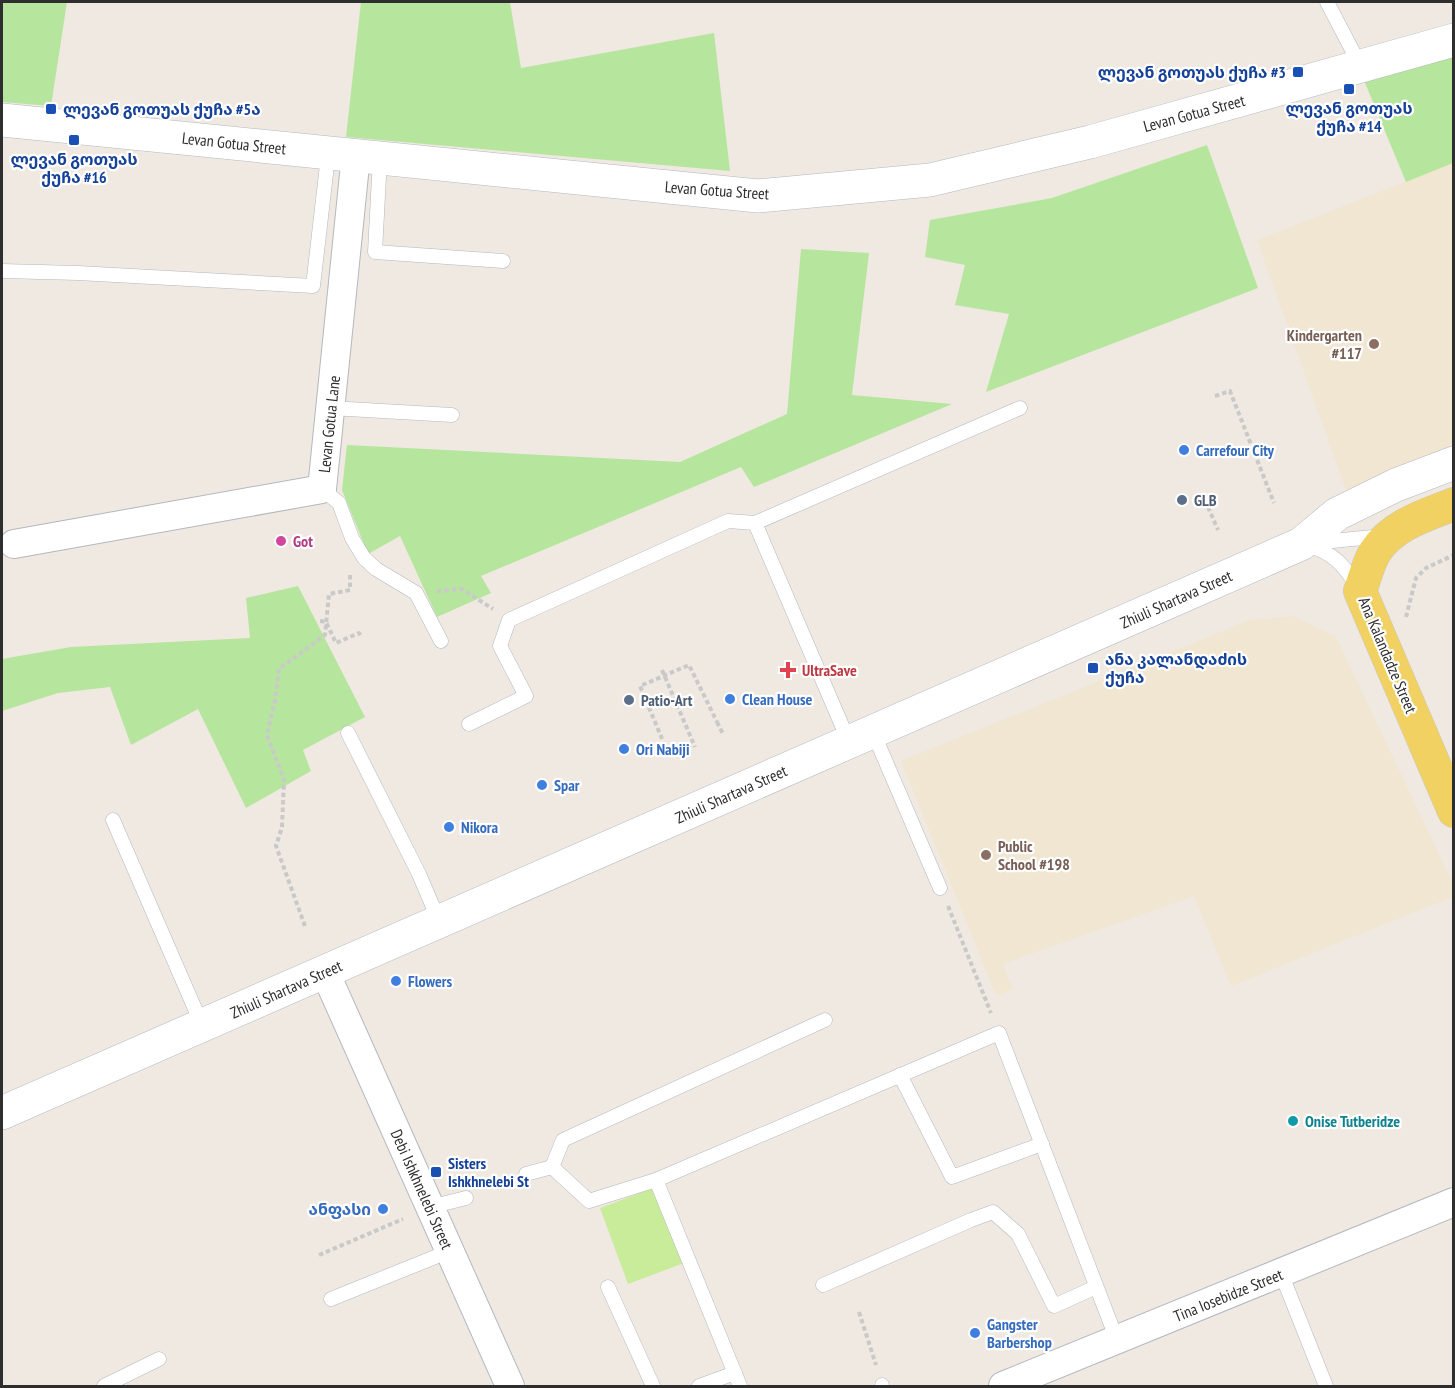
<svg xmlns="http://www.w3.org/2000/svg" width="1455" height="1388" font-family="'PT Sans Narrow','Noto Sans Georgian',sans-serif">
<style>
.education{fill:#f0e6d1}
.green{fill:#b6e59e}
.pitch{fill:#c9ec9a}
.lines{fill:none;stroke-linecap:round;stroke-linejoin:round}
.service-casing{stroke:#b4b7c1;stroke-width:15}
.minor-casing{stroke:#b4b7c1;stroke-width:30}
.tertiary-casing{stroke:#b4b7c1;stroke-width:34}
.secondary-casing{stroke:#b4b7c1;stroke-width:34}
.primary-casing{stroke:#c9c9c9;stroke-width:34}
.path{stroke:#c9c9c9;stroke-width:4;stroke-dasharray:4.5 3;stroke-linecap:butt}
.service{stroke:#fff;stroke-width:14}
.minor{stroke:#fff;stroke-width:28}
.tertiary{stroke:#fff;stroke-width:33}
.secondary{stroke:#fff;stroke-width:33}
.primary{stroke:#f2d163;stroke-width:33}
.path-bridge{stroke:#c9c9c9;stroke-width:4;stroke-dasharray:4.5 3;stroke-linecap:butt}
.transit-dot{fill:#1a4fb4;stroke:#fff;stroke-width:2}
.education-dot{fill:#8d6e63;stroke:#fff;stroke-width:2}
.shop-dot{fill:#3f7fe0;stroke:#fff;stroke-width:2}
.service-dot{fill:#5c6f8a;stroke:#fff;stroke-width:2}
.hotel-dot{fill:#d1479c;stroke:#fff;stroke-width:2}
.health-dot{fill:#e0444e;stroke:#fff;stroke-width:2}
.culture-dot{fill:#0f9aa8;stroke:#fff;stroke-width:2}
.labels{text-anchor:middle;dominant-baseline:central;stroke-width:4.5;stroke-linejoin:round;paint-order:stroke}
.transit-label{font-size:16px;font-weight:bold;fill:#164399;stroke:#fff;text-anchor:start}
.street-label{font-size:16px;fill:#2e2e2e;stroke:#fff}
.education-label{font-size:16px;font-weight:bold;fill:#785e54;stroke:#fff;text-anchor:end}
.shop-label{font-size:16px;font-weight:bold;fill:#366cbe;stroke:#fff;text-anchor:start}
.service-label{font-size:16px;font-weight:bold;fill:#4e5e75;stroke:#fff;text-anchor:start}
.hotel-label{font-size:16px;font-weight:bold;fill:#b23c85;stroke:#fff;text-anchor:start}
.health-label{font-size:16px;font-weight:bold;fill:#be3a42;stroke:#fff;text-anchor:start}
.culture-label{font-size:16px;font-weight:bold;fill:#0d838f;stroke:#fff;text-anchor:start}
</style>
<rect width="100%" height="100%" fill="#efe9e1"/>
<!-- education -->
<g class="education">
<polygon points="1453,163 1453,448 1347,493 1257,240"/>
<polygon points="1293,616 1336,637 1453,884 1453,897 1231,986 1194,896 1003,964 1013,989 996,995 901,761 1250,620"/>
</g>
<!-- green -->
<g class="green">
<polygon points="2,2 67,2 51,106 2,102"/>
<polygon points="361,2 510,2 521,68 714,33 730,171 346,137"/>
<polygon points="1453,51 1453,163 1406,182 1363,78"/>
<polygon points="1207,145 1258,288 986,392 1009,314 955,305 965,265 925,257 930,220 1052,198"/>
<polygon points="801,249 869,253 852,395 952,404 754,487 741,467 481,576 491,593 437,617 400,536 368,554 342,490 347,445 680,462 787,414"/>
<polygon points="298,586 365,717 303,750 311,771 246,808 198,709 131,745 110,687 58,693 2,711 2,659 71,647 250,638 246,598"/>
</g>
<!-- pitch -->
<polygon class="pitch" points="656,1187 684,1263 628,1284 600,1208"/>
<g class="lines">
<defs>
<g id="service">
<polyline points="1327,2 1361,67"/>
<polyline points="380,158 375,252 503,261"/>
<polyline points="2,271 78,273 313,286 327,165"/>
<polyline points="330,408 452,415"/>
<polyline points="322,489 339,503 352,538 364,558 376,569 416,593 441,641"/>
<polyline points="755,523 1020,408"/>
<polyline points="1312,543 1383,536"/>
<path d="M 1309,546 C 1335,553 1345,567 1359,589"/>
<polyline points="469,724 526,696 500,646 509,620 728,521 755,523 849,742"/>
<polyline points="873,732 940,888"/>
<polyline points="348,733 419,874 439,921"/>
<polyline points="113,820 202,1025"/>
<polyline points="900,1075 952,1177 1042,1144"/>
<polyline points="552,1167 563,1140 825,1020"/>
<polyline points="552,1167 589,1201 656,1180"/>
<polyline points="526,1174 552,1167"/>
<polyline points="430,1207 466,1198"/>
<polyline points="1281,1273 1326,1386"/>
<polyline points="823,1285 971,1220 993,1212 1018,1234 1054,1306 1096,1287"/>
<polyline points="608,1287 653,1386"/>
<polyline points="331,1299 450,1251"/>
<polyline points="882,1385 882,1386"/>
<polyline points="104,1386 159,1359"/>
<polyline points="699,1386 735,1373"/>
<polyline points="740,1386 656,1180 999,1033 1117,1340"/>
</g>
<g id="minor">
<polyline points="14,544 322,489 356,155"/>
<polyline points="325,972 510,1386"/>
<polyline points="1003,1386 1454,1202"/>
</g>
<polyline id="tertiary" points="2,120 758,196 930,180 1090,142 1454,40"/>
<polyline id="secondary" points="2,1113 1301,544 1337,514 1396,485 1454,463"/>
<path id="primary" d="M 1454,504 C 1426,515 1392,525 1375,552 C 1368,564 1365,578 1360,591 L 1454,811"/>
</defs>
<!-- service casing -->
<use href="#service" class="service-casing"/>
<!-- minor casing -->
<use href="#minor" class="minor-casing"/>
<!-- tertiary casing -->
<use href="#tertiary" class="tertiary-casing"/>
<!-- secondary casing -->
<use href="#secondary" class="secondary-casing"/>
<!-- primary casing -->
<use href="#primary" class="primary-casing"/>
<!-- path -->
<g class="path">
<polyline points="1215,396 1230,391 1274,503"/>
<polyline points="1208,507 1218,530"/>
<polyline points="437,591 462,589 493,609"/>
<polyline points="1406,617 1416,578 1426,568 1454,555"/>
<polyline points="320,621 326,622 336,643 359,633 361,636"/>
<polyline points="662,670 695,747"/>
<polyline points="717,722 723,734"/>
<polyline points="665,746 670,758"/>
<polyline points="948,906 991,1013"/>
<polyline points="305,926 276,846 282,827 284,780 267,735 275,700 279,669 325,635 329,594 350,590 350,573"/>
<polyline points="319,1255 403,1219"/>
<polyline points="859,1312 876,1365"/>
</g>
<!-- service -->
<use href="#service" class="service"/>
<!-- minor -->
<use href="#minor" class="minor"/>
<!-- tertiary -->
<use href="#tertiary" class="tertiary"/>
<!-- secondary -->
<use href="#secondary" class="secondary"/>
<!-- primary -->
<use href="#primary" class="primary"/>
<!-- path-bridge -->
<polyline class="path-bridge" points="665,746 640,686 689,665 717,722"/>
</g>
<!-- markers -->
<g class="transit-dot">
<rect x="1292" y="66" width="12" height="12" rx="3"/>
<rect x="1343" y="83" width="12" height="12" rx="3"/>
<rect x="45" y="103" width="12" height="12" rx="3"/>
<rect x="68" y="134" width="12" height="12" rx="3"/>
<rect x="1087" y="662" width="12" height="12" rx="3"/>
<rect x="430" y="1166" width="12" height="12" rx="3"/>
</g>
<g class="education-dot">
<circle cx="1374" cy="344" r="6"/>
<circle cx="986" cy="855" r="6"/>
</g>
<g class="shop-dot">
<circle cx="1184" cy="450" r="6"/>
<circle cx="730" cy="699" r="6"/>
<circle cx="624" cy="749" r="6"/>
<circle cx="542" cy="785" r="6"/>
<circle cx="449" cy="827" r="6"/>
<circle cx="396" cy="981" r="6"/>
<circle cx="383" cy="1209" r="6"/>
<circle cx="975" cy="1333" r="6"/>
</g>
<g class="service-dot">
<circle cx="1182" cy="500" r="6"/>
<circle cx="629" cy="700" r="6"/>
</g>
<circle class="hotel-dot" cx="281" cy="541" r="6"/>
<path class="health-dot" d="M785 661h6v6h6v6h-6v6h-6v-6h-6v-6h6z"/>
<circle class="culture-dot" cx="1293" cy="1121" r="6"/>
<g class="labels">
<!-- transit labels -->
<g class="transit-label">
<text x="1286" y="72" text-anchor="end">ლევან გოთუას ქუჩა #3</text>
<text x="1349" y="108" text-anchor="middle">ლევან გოთუას<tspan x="1349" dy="18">ქუჩა #14</tspan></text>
<text x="63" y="109">ლევან გოთუას ქუჩა #5ა</text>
<text x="74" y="159" text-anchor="middle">ლევან გოთუას<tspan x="74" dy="18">ქუჩა #16</tspan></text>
<text x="1105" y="659">ანა კალანდაძის<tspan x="1105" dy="18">ქუჩა</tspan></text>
<text x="448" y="1163">Sisters<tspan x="448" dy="18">Ishkhnelebi St</tspan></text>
</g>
<!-- street labels -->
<g class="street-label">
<text transform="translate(1194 113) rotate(-15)">Levan Gotua Street</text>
<text transform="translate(234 143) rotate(6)">Levan Gotua Street</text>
<text transform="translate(717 190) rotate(4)">Levan Gotua Street</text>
<text transform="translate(329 424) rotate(-84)">Levan Gotua Lane</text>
<text transform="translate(1176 599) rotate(-24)">Zhiuli Shartava Street</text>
<text transform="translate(1388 655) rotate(67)">Ana Kalandadze Street</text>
<text transform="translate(731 794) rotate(-24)">Zhiuli Shartava Street</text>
<text transform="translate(286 989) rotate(-24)">Zhiuli Shartava Street</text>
<text transform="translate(422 1189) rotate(66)">Debi Ishkhnelebi Street</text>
<text transform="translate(1228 1295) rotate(-22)">Tina Iosebidze Street</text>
</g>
<!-- education labels -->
<g class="education-label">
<text x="1362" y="335">Kindergarten<tspan x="1362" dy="18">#117</tspan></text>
<text x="998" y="846" text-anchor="start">Public<tspan x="998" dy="18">School #198</tspan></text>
</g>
<!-- shop labels -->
<g class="shop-label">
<text x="1196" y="450">Carrefour City</text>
<text x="742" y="699">Clean House</text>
<text x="636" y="749">Ori Nabiji</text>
<text x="554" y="785">Spar</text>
<text x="461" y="827">Nikora</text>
<text x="408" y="981">Flowers</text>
<text x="371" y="1209" text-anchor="end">ანფასი</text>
<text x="987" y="1324">Gangster<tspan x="987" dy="18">Barbershop</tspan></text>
</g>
<!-- service labels -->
<g class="service-label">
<text x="1194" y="500">GLB</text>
<text x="641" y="700">Patio-Art</text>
</g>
<!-- hotel labels -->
<g class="hotel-label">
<text x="293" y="541">Got</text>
</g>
<!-- health labels -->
<g class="health-label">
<text x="802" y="670">UltraSave</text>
</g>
<!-- culture labels -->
<g class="culture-label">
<text x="1305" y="1121">Onise Tutberidze</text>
</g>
</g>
<!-- border -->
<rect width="1455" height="1388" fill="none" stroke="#2e2e2e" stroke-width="6"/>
</svg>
